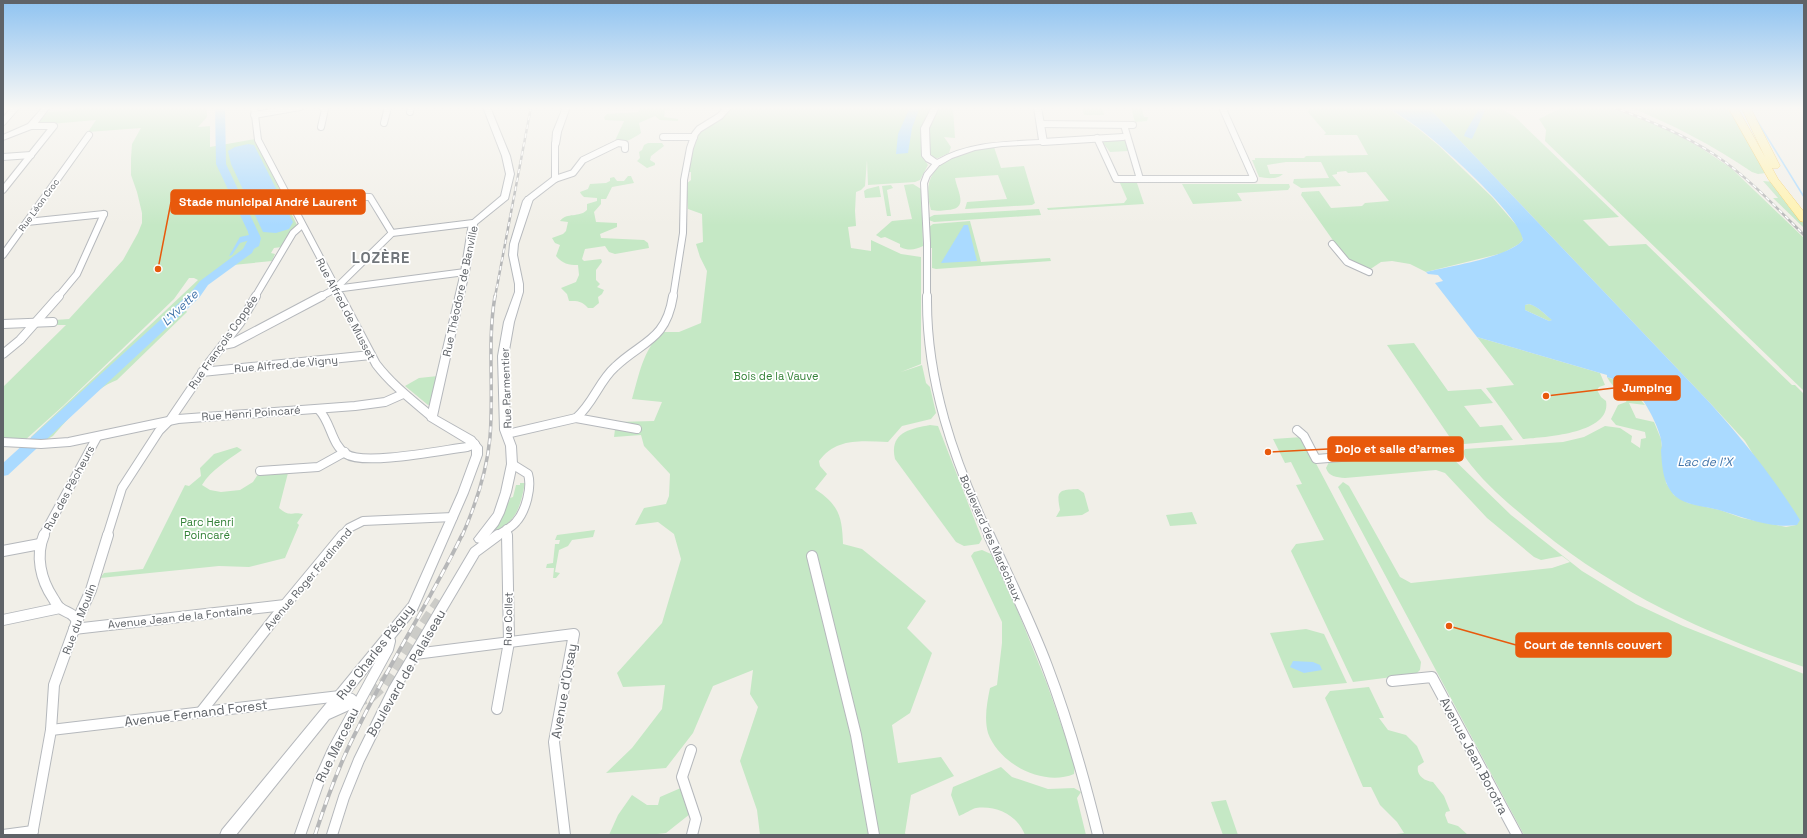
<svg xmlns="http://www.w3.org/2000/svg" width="1807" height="838" font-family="'Space Grotesk',sans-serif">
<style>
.green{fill:#c5e8c5}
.water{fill:#aadaff;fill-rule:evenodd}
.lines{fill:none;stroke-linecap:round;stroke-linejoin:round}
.stream{stroke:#aadaff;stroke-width:1.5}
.river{fill:#aadaff;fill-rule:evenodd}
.tertiary-tunnel{stroke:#ccccc8;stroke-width:12;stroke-dasharray:12 6;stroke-linecap:butt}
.minor-far2-casing{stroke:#b5b8bc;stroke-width:8}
.minor-far1-casing{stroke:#b5b8bc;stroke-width:10}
.minor-casing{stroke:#b5b8bc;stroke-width:12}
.tertiary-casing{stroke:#b5b8bc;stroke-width:2}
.primary-casing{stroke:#f2c960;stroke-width:1}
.minor-far2{stroke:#fff;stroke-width:6}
.minor-far1{stroke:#fff;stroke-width:8}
.minor{stroke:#fff;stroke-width:10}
.tertiary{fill:#fff;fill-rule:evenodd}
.primary{fill:#fff2af;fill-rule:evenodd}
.rail-far2-casing{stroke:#b6b7b8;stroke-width:2.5}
.rail-far1-casing{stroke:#b6b7b8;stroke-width:3.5}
.rail-casing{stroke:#b6b7b8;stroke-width:4}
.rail-far2{stroke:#fff;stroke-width:1.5;stroke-dasharray:4.5;stroke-linecap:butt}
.rail-far1{stroke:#fff;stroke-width:2;stroke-dasharray:6;stroke-linecap:butt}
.rail{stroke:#fff;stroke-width:2.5;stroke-dasharray:8;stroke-linecap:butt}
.labels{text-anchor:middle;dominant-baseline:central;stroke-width:3.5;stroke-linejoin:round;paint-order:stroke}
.far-street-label{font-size:9px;fill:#5f6368;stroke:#fff}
.street-label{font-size:11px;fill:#5f6368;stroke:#fff}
.park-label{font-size:11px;fill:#348238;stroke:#fff}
.water-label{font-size:12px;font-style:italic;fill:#4174aa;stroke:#fff}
.near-street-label{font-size:13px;fill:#5f6368;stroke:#fff}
.district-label{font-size:15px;font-weight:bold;letter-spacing:1px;fill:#70757a;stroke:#fff}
.leader{fill:none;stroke:#e8590c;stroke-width:1.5}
.callout-dot{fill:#e8590c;stroke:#fff;stroke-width:1.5}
.callout{fill:#e8590c;stroke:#e8590c;stroke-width:1.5}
.callout-label{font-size:12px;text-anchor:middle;font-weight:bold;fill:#fff}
</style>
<rect width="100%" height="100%" fill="#f1efe8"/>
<!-- green -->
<g class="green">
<path d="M 76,107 L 207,107 L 207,117 L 198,127 L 210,126 L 210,147 L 255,139 L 297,225 L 282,247 L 274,248 L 271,253 L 275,254 L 272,261 L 233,265 L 206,284 L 189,302 L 190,304 L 185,309 L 187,312 L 117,380 C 92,389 70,417 53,436 L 44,441 L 31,440 L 31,437 L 198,280 L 194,278 L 189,278 L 174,299 L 63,406 L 24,441 L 3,439 L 3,387 L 66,325 L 51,325 L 55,320 L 69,319 L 123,260 L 138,233 L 142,223 L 142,213 L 137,192 L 131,175 L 131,158 L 132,144 L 141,128 L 88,132 L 96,120 L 39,125 L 37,122 L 46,112 L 72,111 Z"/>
<path d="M 642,107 L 690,107 L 687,110 L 681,108 L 665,110 L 664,117 L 678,119 L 678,121 L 660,120 L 655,116 L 639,123 L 641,133 C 632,139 626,143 614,143 L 624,121 L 605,120 L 604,117 L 607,114 L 638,112 Z"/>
<path d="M 730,107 L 933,107 L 923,122 L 922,156 L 928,165 L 920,180 L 915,182 L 868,185 L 867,160 L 865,186 L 861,190 L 856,192 L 855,211 L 856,226 L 848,227 L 851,248 L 871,251 L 871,240 L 901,254 L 921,257 L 921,364 L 901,372 L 922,365 L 926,383 L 930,387 L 936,413 L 931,419 L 902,426 L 888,442 C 863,441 836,437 819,461 L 820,466 L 827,474 L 815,489 C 839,505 842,516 843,544 L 862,549 L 926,601 L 907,628 L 932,653 L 910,713 L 892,725 L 898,763 L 941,757 L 954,776 L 911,795 L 905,833 L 906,835 L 760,835 L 757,810 L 740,761 L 758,707 L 750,694 L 753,670 L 713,686 L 693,733 L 666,768 L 606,773 L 632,748 L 662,709 L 665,685 L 623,687 L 617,673 L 662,623 L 681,559 L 674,534 L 658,522 L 635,525 L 644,508 L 666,504 L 669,496 L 670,474 L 644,446 L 641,435 L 614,437 L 616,422 L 654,421 L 662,402 L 632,399 C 639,375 643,350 662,332 L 679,332 L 701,323 L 707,271 L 700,257 L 696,244 L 703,242 L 702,214 L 688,209 L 686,184 L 691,180 L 691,172 L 686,172 L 690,151 L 700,130 Z"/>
<polygon points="940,107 953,107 955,138 944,137 951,147 949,153 938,158 932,158 929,155 929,126"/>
<polygon points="1082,107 1102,107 1104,115 1084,115"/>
<polygon points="1131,107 1141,107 1144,117 1148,117 1147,121 1135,122"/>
<path d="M 1313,107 L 1386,107 L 1416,127 L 1438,145 L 1492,197 L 1518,227 L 1522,233 L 1523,240 L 1519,244 L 1503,253 L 1426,272 L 1410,264 L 1392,261 L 1381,262 L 1369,270 L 1362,268 L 1344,256 L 1301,195 L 1302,192 L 1319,191 L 1331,208 L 1362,206 L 1365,203 L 1389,201 L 1366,172 L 1348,173 L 1346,171 L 1337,172 L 1337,174 L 1332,175 L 1341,186 L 1301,188 L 1293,183 L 1294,179 L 1329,178 L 1321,162 L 1286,162 L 1267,165 L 1270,174 L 1283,174 C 1277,180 1266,178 1259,177 L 1252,160 L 1255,160 L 1255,158 L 1304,158 L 1306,156 L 1368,155 L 1357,135 L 1324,135 L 1326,133 L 1307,111 Z"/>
<path d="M 1428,107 L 1499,107 L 1515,117 L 1619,217 L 1583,220 L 1609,246 L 1646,244 L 1792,385 L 1795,385 L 1804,394 L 1804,667 C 1703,633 1608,589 1527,519 C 1504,500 1482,481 1465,457 L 1463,452 L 1465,449 L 1563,442 L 1584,437 L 1605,426 L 1620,428 L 1632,436 L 1631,442 L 1640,448 L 1641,439 L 1646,438 L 1645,432 L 1616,425 L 1611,419 L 1618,405 L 1626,402 L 1628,397 L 1639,398 L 1645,405 L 1629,403 L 1636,418 L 1654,422 L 1661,439 L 1666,483 L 1674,495 L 1688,503 L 1720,510 L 1742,518 L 1786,527 L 1796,525 L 1745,441 L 1710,403 Z"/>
<polygon points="1563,107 1609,107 1653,123 1678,135 1701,148 1731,168 1804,238 1804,391 1545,141 1546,130 1539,119"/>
<path d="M 1629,107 L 1730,107 L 1766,173 L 1758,174 L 1752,172 C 1712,145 1674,125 1629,107 Z"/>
<polygon points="1125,139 1128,151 1110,152 1103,143 1104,141"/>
<polygon points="648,143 662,143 664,146 651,156 650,160 655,163 655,165 647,168 637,161 640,158 639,152 642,150 644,145"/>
<path d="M 987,147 L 994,147 L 1001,168 L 1024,166 L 1035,203 L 1032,205 L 965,209 L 967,202 L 1007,199 L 998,175 L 955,178 C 957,191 970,209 947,210 C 941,211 937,211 931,210 C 918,166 952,154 987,147 Z"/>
<path d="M 628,176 L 631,176 L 634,183 L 612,187 L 606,199 L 601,199 L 601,204 L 594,212 L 596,222 L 617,223 L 617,227 L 600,234 L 601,238 L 644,240 L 648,243 L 649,248 L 615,254 L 609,252 L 605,246 L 585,249 L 582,259 L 584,261 L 601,259 L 602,262 L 596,270 L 596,280 L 600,284 L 597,287 L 604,290 L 602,294 L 598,297 L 599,303 L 593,308 L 588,308 C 582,301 578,301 569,301 L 567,294 L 561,288 L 576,282 L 579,275 L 578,265 C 568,265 563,264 556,256 L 560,245 L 555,243 L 552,238 L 563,234 L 566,231 L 568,222 L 560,221 C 567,212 579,218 587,210 L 587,204 L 597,201 L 597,198 L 584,197 L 581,194 L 580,192 L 588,189 L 590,184 L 606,183 L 610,181 L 610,178 L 614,177 L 617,181 L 624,181 Z"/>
<polygon points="1123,180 1136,180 1144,204 1048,210 1047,208 1124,203 1127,199 1120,183"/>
<polygon points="1763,181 1774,182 1789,207 1804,223 1804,228 1773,198 1778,198"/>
<path d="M 913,184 L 921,189 L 923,246 C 915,250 909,251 900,247 L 900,244 L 885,237 L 881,238 L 876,235 L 892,221 L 912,219 L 904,185 Z"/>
<polygon points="1182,184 1289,184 1290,187 1288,190 1237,193 1242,201 1193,204"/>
<polygon points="891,185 893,188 887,190 891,216 887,216 882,186"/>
<polygon points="879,186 881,197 865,198 864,191 867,189"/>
<polygon points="1039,209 1041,215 934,222 926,219 934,215"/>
<polygon points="970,221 981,262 1050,258 1051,261 936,269 932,268 932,248 930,248 929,227 933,224"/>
<path d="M 1529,304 C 1540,307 1544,315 1553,320 L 1549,321 L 1525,310 L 1525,305 Z"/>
<path d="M 1477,337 L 1600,373 L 1605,385 L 1599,387 L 1597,390 L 1601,397 L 1606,401 C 1612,434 1543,437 1523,439 L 1486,388 L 1514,385 Z"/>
<polygon points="1414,343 1448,391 1481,389 1493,403 1464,406 1480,427 1502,425 1513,440 1464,444 1451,439 1387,345"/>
<polygon points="438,376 433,403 428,405 405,386 419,378"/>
<path d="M 1607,377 L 1625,384 L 1637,393 C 1622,393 1614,390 1607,377 Z"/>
<path d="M 930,425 L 938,426 L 982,539 L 979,544 L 964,546 L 956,542 L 895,459 C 889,433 909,429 930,425 Z"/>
<polygon points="1302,437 1421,662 1420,670 1416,674 1353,682 1291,551 1296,544 1324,540 1296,485 1302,484 1291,462 1285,463 1273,439"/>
<path d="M 237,447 L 242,450 C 228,460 211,470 202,485 L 210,490 L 221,492 L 240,490 L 253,482 L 260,471 L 289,469 L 279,508 C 290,518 292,511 303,514 L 297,523 L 299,525 L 285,558 L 249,567 L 219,566 L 100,578 L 104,573 L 143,569 L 185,485 L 189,486 L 201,476 L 200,468 L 214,454 Z"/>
<path d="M 1446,452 L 1511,515 L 1582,571 L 1636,604 L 1683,626 L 1804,674 L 1804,835 L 1524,835 L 1338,487 L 1343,482 L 1349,486 L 1400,577 L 1411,583 L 1552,568 L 1570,562 L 1562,556 L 1541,560 L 1534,557 L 1487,518 L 1445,473 L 1436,470 L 1345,478 C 1336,477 1329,477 1326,468 L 1329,462 L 1336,460 Z"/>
<path d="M 520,483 L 525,483 C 518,517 516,518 488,538 L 506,503 L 509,502 L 510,498 L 513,497 L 516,485 L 520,485 Z"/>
<path d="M 1078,489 L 1084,493 L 1089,511 L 1082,515 L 1056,517 L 1060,510 C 1056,490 1059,490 1078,489 Z"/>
<polygon points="1192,512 1197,524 1170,526 1166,515"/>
<polygon points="595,530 593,537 572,540 568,546 559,550 555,572 560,573 556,578 553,578 554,568 546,568 547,564 553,563 555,544 559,544 560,540 555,540 557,535"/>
<path d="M 982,550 L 991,554 L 1019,614 L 1047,684 L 1075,764 L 1074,774 C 1043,787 999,764 988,733 C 984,718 987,703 990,688 L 997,685 L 1002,643 L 1002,622 L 971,556 L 974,552 Z"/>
<polygon points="1306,629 1324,634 1347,683 1293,688 1270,633"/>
<path d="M 1369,687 L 1384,718 L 1379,718 L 1388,730 L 1406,735 L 1417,746 L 1424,762 L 1418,766 C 1416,775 1424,781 1433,782 L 1444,796 L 1450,811 L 1446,812 L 1445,815 L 1448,823 L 1458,826 L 1468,835 L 1388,835 L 1404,833 L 1397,822 L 1380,805 L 1371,787 L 1363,787 L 1325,698 L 1330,691 Z"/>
<path d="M 1001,767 L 1012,777 L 1048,789 L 1074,788 L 1081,792 L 1077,798 L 1086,835 L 1025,835 C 1018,816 997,805 976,808 C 971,809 965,814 959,816 L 951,795 L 953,787 Z"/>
<polygon points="683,787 690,814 666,833 648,835 609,835 618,815 632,795 647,805 658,805 660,797"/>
<polygon points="1226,800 1238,835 1223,835 1211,802"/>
</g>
<!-- water -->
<g class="water">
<polygon points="910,107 920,107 912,128 908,153 896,154 898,134"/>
<path d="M 1386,107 L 1428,107 L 1710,403 C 1743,440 1774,478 1800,520 L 1797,525 C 1770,529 1743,517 1719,510 C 1705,506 1686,506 1675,496 C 1663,484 1662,467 1661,450 C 1666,439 1646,402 1638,394 C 1629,385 1619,381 1607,377 L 1607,375 L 1477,337 L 1435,283 L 1443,281 L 1438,275 L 1428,274 L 1426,272 C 1450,266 1507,258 1523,240 C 1520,215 1440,144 1417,127 C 1407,120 1397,113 1386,107 ZM 1529,304 C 1539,307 1544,314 1552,320 L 1549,321 L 1525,310 L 1525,305 Z"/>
<polygon points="1480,107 1486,108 1472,139 1464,136 1465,133"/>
<path d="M 248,144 L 254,145 L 293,222 L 289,229 L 276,233 L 263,232 L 231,164 L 228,151 L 235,147 ZM 264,189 L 268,191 L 268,196 L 263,200 L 254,200 L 251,195 L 252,193 Z"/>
<polygon points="964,225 968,225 977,261 941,263"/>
<polygon points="253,228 255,228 261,238 259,246 250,251 241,252 250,240 240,243 232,255 229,256 240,237 249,235 248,232"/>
<polygon points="1293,661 1313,662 1320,665 1322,670 1304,673 1290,667"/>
</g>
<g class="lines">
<!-- stream -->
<polyline class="stream" points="1756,119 1804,197"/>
<!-- river -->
<polygon class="river" points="215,107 225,107 226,164 260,236 252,253 208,285 199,298 8,475 3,476 3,463 191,292 200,281 243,249 250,236 216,164"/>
<!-- tertiary-tunnel -->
<polyline class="tertiary-tunnel" points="354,702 371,696 383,685 440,601"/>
<defs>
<g id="minor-far2">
<polyline points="254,107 258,140 341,297"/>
<polyline points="410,112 411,107"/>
<polyline points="254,115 300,107"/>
<polyline points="3,122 16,107"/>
<polyline points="384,123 388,107"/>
<polyline points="1040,124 1133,125"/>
<polyline points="1124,125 1140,179"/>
<polyline points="321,127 325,109 322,107"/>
<polyline points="663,137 694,137"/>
<polyline points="1097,138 1116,179 1254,179 1222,107"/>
<polyline points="1043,142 1123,137"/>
<polyline points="555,144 555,179"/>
<polyline points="3,157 31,155"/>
<polyline points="3,190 54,126 31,126"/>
<polyline points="287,196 370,197 392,233"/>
<polyline points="529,199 555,179 573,173 583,160 618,143 625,144 625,149"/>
<polyline points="27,222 104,214"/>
<polyline points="1332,244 1347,262 1369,272"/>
<polyline points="3,255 89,135"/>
<polyline points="335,289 465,272"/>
<polyline points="58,297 77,274 104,214"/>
<polyline points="255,297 293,233 302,225"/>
<polyline points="320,297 335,289 392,233 473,223"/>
<polyline points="673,297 683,233 684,180 690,148 695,134 699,129 720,116 728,107"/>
<polyline points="927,297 927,243 924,183 927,175 937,163"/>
</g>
<g id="minor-far1">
<path d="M 340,296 L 376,364 C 392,385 412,400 432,417"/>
<path d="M 927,296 C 926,382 954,460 989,536"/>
<polyline points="3,324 53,322"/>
<polyline points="223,345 233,343 322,296"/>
<polyline points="3,354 20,340 59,296"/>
<polyline points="202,372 371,355"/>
<path d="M 319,410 C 331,422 331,444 346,454 C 364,466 443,450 467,447 L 475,444"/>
<polyline points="576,418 637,429"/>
<polyline points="1297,430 1304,436 1316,459 1454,448"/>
<path d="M 507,434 L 576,418 C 593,404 599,381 615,367 C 642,341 666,341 673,296"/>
<polyline points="3,442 41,444 69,442 178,419 355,406 385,402 403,394"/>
<polyline points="260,471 318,467 345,452"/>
<polyline points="507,529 507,536"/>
<polyline points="43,536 97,437"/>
<polyline points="107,536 122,488 159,431 170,420 208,364 240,323 256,296"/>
<polyline points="342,536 349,528 363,521 453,517"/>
<path d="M 496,536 C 503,532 511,528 516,522 C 526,511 532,487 528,474 L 512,464"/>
</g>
<g id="minor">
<path d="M 44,535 C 35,556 41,580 53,598 C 55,601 57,606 60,608 C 68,614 71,611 77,621"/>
<path d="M 989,535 C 1009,579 1030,621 1047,666 C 1068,721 1084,778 1098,835"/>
<polyline points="3,551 40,544"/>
<polyline points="812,556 856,735 874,835"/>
<polyline points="3,620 60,608"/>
<polyline points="74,629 285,605"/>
<polyline points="415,654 574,634 554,742 565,835"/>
<polyline points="1392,681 1432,677 1517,835"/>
<polyline points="497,709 509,642 507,535"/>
<polyline points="201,712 285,605 343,535"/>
<polyline points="51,730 340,696"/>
<polyline points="691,750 682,777 696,819 692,835"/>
<polyline points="3,835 33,831"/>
<polyline points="32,835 51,730 54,685 77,621 91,590 108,535"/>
<polyline points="300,835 319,781 333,750 388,649 390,641 388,637"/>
<polyline points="332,835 344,797 359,760 394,689 475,552 498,535"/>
</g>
<g id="tertiary">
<polygon points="43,107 50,107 34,128 3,140 3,135 28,124"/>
<path d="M 483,107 L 490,107 L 510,156 L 514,174 L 508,199 L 477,224 L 469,272 L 437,416 L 474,437 L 482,447 L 482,455 L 468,493 L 417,610 L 350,693 C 356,695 357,697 359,702 L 358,706 L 329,719 L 236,835 L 220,835 L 222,830 L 409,603 L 458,493 L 472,455 L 472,448 L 466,443 L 428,420 L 427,417 L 461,272 L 469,223 L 501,196 L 506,174 L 502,156 Z"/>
<polygon points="563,107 570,107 561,132 559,144 558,146 552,146 553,132"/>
<path d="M 932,107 L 939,107 L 929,128 L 930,155 L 937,160 C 969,142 1003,142 1039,140 L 1034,107 L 1041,107 L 1047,142 L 1043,144 L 1002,146 L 975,150 L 952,158 L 940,165 L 934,165 L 926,161 L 922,156 L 921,128 Z"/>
<polygon points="526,197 532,197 533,199 518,244 517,255 523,284 523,292 514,322 508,356 510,430 516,446 517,464 511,492 504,513 498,525 484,542 480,543 476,542 474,539 494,513 501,492 507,464 506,446 500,430 498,356 504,322 515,292 515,284 509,255 510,244 523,201"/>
</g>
<polygon id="primary" points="1728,107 1737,107 1765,157 1741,107 1750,107 1780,166 1778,168 1772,168 1778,179 1804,212 1804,222 1800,221 1769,180"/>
</defs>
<!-- minor-far2 casing -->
<use href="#minor-far2" class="minor-far2-casing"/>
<!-- minor-far1 casing -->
<use href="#minor-far1" class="minor-far1-casing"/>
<!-- minor casing -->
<use href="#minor" class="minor-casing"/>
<!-- tertiary casing -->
<use href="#tertiary" class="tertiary-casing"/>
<!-- primary casing -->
<use href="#primary" class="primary-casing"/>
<!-- minor-far2 -->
<use href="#minor-far2" class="minor-far2"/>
<!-- minor-far1 -->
<use href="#minor-far1" class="minor-far1"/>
<!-- minor -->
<use href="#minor" class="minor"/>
<!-- tertiary -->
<use href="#tertiary" class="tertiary"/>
<!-- primary -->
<use href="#primary" class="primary"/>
<defs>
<g id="rail-far2">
<path d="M 1612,107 C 1648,120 1683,134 1715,155 C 1748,177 1776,207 1804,235"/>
<polyline points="495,297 531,107"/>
</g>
<path id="rail-far1" d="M 462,536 C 476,504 487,472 490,437 C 494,390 487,343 495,296"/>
<path id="rail" d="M 315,835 C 327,798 340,762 358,728 C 390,662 430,601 462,535"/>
</defs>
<!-- rail-far2 casing -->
<use href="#rail-far2" class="rail-far2-casing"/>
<!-- rail-far1 casing -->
<use href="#rail-far1" class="rail-far1-casing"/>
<!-- rail casing -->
<use href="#rail" class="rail-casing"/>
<!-- rail-far2 -->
<use href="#rail-far2" class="rail-far2"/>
<!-- rail-far1 -->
<use href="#rail-far1" class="rail-far1"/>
<!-- rail -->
<use href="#rail" class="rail"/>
</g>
<!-- sky -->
<linearGradient id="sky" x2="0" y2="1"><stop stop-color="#8fc3f1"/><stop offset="0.48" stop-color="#f9f8f5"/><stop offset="1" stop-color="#f9f8f5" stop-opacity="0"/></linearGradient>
<rect width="1807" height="225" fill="url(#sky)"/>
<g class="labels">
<!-- far-street labels -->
<g class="far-street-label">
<text transform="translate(39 205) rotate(-54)">Rue Léon Croc</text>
</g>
<!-- street labels -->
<g class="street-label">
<text transform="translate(460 291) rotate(-78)">Rue Théodore de Banville</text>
<text transform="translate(346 309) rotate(62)">Rue Alfred de Musset</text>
<text transform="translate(223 342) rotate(-55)">Rue François Coppée</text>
<text transform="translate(286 364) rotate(-5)">Rue Alfred de Vigny</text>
<text transform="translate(506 388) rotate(-92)">Rue Parmentier</text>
<text transform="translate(251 413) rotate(-4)">Rue Henri Poincaré</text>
<text transform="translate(69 488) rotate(-62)">Rue des Pêcheurs</text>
<text transform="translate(991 538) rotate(66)">Boulevard des Maréchaux</text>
<text transform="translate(308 579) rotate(-50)">Avenue Roger Ferdinand</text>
<text transform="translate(180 617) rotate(-6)">Avenue Jean de la Fontaine</text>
<text transform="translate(79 619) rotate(-69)">Rue du Moulin</text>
<text transform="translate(508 619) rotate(-89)">Rue Collet</text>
</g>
<!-- park labels -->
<g class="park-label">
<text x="776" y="376">Bois de la Vauve</text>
<text x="207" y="522">Parc Henri<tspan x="207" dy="13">Poincaré</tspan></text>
</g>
<!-- water labels -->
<g class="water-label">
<text transform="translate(180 308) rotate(-44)">L'Yvette</text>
<text x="1705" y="462">Lac de l'X</text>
</g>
<!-- near-street labels -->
<g class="near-street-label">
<text transform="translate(375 652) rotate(-52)">Rue Charles Péguy</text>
<text transform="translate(406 673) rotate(-60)">Boulevard de Palaiseau</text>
<text transform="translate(564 691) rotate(-80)">Avenue d'Orsay</text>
<text transform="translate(196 713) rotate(-7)">Avenue Fernand Forest</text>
<text transform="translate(337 745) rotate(-64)">Rue Marceau</text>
<text transform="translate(1474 756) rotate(62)">Avenue Jean Borotra</text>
</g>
<!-- district labels -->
<g class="district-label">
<text x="381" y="257">LOZÈRE</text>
</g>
</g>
<!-- callouts -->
<path class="leader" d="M158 269L171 202M1546 396L1614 388M1268 452L1328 449M1449 626L1516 645"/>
<g class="callout-dot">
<circle cx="158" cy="269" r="4"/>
<circle cx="1546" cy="396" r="4"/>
<circle cx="1268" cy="452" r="4"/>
<circle cx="1449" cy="626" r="4"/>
</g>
<g class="callout">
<rect x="171" y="190" width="194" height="24" rx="4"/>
<rect x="1614" y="376" width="66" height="24" rx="4"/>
<rect x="1328" y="437" width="135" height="24" rx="4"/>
<rect x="1516" y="633" width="155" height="24" rx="4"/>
</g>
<g class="callout-label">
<text x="268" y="206">Stade municipal André Laurent</text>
<text x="1647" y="392">Jumping</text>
<text x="1395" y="453">Dojo et salle d'armes</text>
<text x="1593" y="649">Court de tennis couvert</text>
</g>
<!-- border -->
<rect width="1807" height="838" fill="none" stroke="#5f6368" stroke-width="8"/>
</svg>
